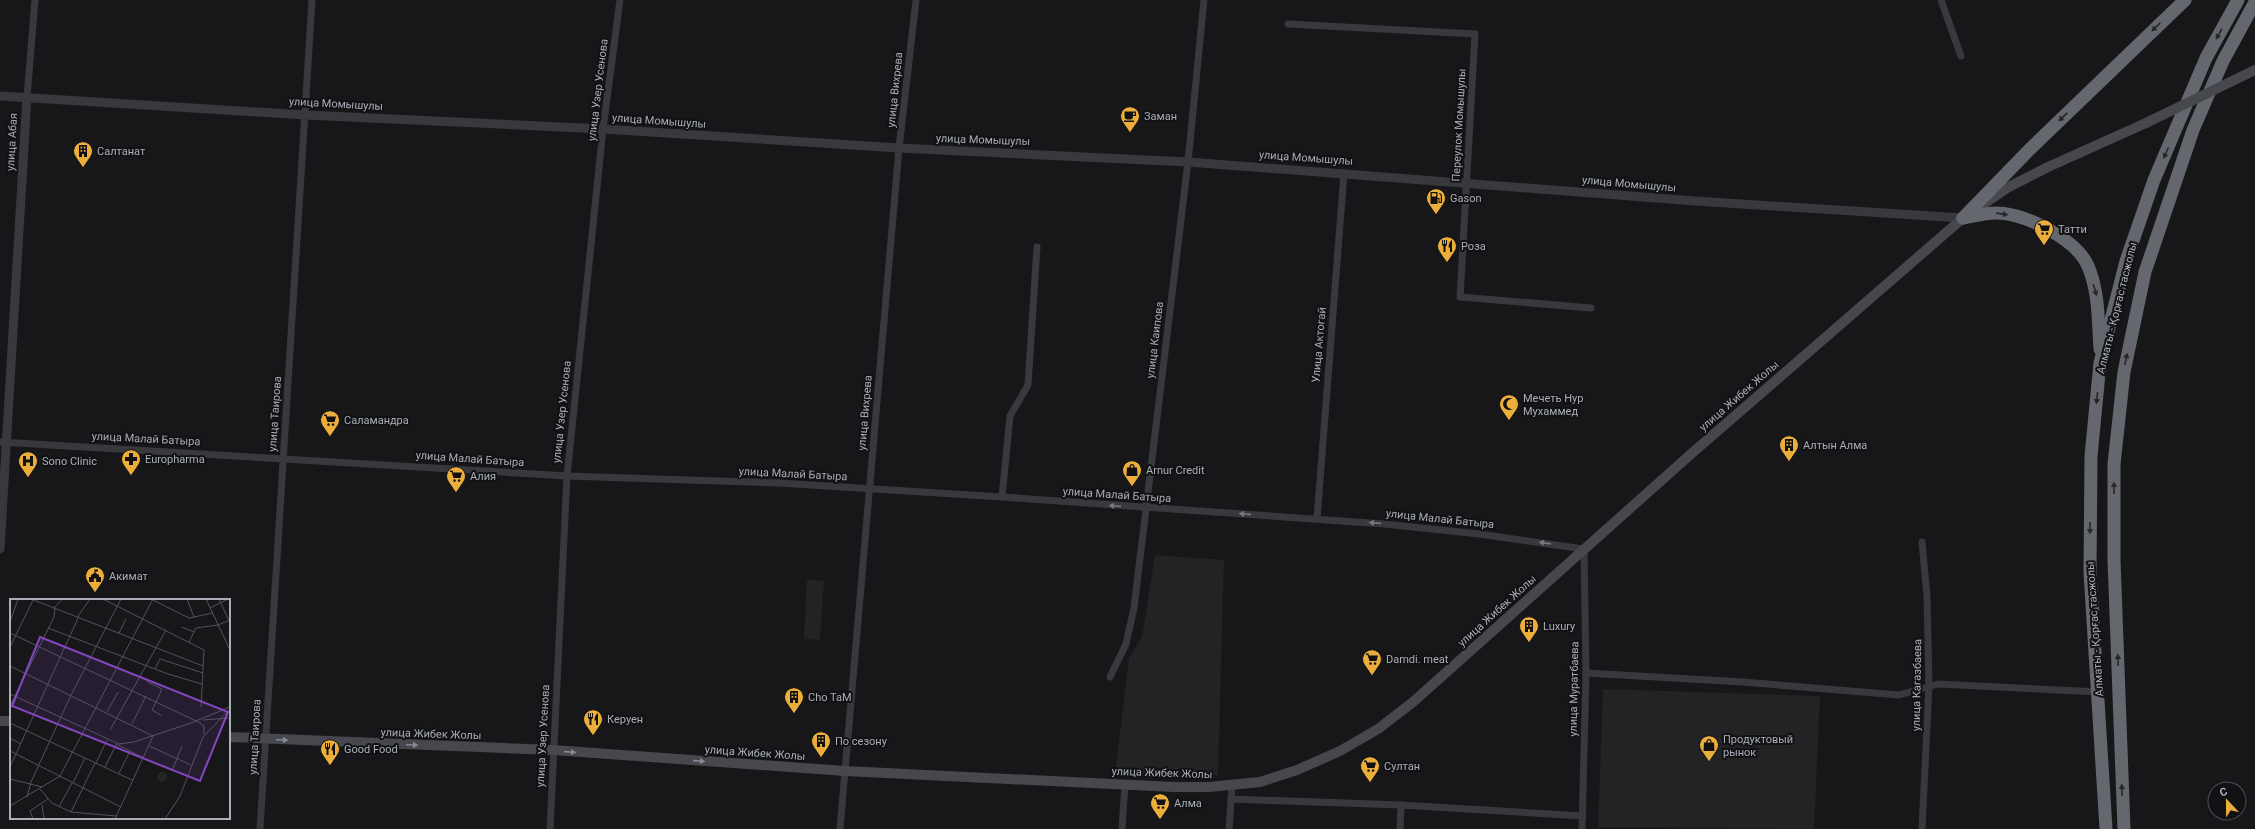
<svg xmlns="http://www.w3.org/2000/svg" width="2255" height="829" font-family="Roboto,sans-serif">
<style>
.built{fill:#232326}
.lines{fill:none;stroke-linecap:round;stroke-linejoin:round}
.minor{stroke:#38393d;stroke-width:7}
.tertiary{stroke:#38393d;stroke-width:9}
.secondary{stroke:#46484d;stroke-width:10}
.motorway{stroke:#64676e;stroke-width:13}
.secondary-bridge{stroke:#46484d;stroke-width:10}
.oneway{fill:#26272a}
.oneway2{fill:#767981}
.oneway3{fill:#868a93}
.labels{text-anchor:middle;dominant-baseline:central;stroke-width:4;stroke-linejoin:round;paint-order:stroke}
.street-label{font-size:11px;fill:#a9aeb8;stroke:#121214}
.poi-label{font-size:11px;fill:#a9aeb8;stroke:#121214;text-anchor:start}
.inset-road{fill:none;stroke:#515359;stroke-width:1}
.view{fill:#8446be;fill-opacity:0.15;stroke:#8446be;stroke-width:2}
.inset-edge{fill:none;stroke:#a9aeb8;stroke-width:2}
</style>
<rect width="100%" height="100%" fill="#171719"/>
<!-- built -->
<g class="built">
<polygon points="1155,555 1224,560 1218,775 1115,774 1129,658 1142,637"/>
<polygon points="807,579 824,581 820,640 804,639"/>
<polygon points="1603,689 1820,696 1814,829 1598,827"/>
</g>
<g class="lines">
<!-- minor -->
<g class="minor">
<polyline points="1941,0 1961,56"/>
<polyline points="1288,24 1475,34 1460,297 1591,308"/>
<polyline points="27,97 35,0"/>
<polyline points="0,442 567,476 779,483 1002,497 1384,524 1479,534 1584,549 1586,673 1582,829"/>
<polyline points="1002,497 1010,416 1028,385 1037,247"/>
<polyline points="1317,519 1344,173"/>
<polyline points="1922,542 1927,596 1929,686 1922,829"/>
<polyline points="1586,673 1743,682 1899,695 1938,684 2099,692"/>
<polyline points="1110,677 1126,644 1134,608 1188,162 1204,0"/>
<polyline points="1231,799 1401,805 1583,816"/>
<polyline points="260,829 312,0"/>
<polyline points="550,829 567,476 603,129 620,0"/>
<polyline points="840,829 899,148 916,0"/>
<polyline points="1122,829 1125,784"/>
<polyline points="1229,829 1232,786"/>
<polyline points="1400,829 1401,805"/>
</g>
<!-- tertiary -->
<g class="tertiary">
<polyline points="0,96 306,115 603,129 899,148 1188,162 1695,201 1963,218"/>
<polyline points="0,549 27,97"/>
</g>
<!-- secondary -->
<g class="secondary">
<polyline points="0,721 11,721"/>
<polyline points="229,737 553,750 845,771 1174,787 1209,787 1260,782 1297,770 1340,751 1378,729 1413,702 1691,454 1963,218 2007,188 2048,167 2146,123"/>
</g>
<!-- motorway -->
<g class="motorway">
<polyline points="1963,218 2030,149 2185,0"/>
<path d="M 1963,218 C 1974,216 1986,213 1996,213 C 2025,213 2076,239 2088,266 C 2099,292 2098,320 2100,349"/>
<polyline points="2106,829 2090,572 2091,456 2100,363 2126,261 2154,180 2206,58 2238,0"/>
<polyline points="2124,829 2114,560 2114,464 2124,372 2145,272 2193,130 2223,61 2255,2"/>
</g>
<!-- secondary-bridge -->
<polyline class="secondary-bridge" points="2146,123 2255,70"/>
</g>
<!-- one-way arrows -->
<defs><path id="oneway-solid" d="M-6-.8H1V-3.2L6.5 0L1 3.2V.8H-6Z"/></defs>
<g class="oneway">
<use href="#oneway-solid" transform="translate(2156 27) rotate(136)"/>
<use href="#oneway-solid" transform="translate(2219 34) rotate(119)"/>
<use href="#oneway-solid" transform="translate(2063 117) rotate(136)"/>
<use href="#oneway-solid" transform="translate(2166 153) rotate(114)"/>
<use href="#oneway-solid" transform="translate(2002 214) rotate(8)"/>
<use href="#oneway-solid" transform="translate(2095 290) rotate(74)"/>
<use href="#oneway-solid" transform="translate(2126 359) rotate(-78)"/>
<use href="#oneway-solid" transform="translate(2097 398) rotate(96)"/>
<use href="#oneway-solid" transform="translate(2114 488) rotate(-90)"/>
<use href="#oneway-solid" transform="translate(2090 528) rotate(90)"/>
<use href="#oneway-solid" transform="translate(2118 660) rotate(-92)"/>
<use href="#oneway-solid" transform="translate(2122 790) rotate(-92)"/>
</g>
<g class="oneway2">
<use href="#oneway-solid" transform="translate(1115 506) rotate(-176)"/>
<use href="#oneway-solid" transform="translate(1245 514) rotate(-176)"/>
<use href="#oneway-solid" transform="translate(1375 523) rotate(-176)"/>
<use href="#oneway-solid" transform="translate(1545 543) rotate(-172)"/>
</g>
<g class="oneway3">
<use href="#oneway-solid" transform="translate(282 740) rotate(2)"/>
<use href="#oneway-solid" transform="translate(412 745) rotate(2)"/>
<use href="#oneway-solid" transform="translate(570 752) rotate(4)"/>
<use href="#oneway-solid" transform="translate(699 761) rotate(4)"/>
</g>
<!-- icons -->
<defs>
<symbol id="cafe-pin" viewBox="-11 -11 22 30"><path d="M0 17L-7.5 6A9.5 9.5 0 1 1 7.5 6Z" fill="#ecae3b" stroke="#121214"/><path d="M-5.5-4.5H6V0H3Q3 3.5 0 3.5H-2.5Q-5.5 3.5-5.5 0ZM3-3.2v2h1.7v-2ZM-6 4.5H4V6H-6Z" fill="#111"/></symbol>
<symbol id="building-pin" viewBox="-11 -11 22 30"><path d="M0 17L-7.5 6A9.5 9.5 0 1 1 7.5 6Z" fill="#ecae3b" stroke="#121214"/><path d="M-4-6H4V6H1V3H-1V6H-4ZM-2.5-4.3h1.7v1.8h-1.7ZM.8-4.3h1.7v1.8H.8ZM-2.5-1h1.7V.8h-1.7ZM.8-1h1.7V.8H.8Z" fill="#111"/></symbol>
<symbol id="fuel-pin" viewBox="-11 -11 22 30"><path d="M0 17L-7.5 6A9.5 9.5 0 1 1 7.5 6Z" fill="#ecae3b" stroke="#121214"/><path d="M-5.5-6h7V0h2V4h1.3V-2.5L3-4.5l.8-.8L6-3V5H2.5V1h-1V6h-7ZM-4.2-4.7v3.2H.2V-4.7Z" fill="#111"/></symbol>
<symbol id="supermarket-pin" viewBox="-11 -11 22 30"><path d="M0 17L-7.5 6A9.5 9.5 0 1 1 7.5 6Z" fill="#ecae3b" stroke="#121214"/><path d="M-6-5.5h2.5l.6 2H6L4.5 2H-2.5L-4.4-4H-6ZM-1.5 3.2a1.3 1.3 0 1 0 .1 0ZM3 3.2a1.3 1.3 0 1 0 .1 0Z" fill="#111"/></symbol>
<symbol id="restaurant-pin" viewBox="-11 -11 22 30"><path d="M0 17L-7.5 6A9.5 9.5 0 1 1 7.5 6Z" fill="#ecae3b" stroke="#121214"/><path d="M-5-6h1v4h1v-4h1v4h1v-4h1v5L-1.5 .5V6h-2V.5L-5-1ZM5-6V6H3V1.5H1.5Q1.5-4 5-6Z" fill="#111"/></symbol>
<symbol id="mosque-pin" viewBox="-11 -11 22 30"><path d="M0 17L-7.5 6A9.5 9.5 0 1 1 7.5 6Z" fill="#ecae3b" stroke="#121214"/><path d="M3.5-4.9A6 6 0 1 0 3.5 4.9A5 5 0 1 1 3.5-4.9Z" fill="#111"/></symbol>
<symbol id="pharmacy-pin" viewBox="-11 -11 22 30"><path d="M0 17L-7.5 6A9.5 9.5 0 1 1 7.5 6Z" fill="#ecae3b" stroke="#121214"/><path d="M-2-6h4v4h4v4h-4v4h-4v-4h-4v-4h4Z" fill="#111"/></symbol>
<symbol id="hospital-pin" viewBox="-11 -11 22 30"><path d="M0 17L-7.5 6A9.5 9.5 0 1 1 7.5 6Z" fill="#ecae3b" stroke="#121214"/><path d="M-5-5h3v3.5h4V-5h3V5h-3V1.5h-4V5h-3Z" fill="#111"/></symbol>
<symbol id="shop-pin" viewBox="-11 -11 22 30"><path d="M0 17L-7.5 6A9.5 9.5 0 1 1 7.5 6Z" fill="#ecae3b" stroke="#121214"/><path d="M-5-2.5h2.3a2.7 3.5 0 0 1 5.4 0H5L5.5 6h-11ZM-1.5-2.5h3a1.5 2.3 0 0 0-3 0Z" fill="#111"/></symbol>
<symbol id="civic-pin" viewBox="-11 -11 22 30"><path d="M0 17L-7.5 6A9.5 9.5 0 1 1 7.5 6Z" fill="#ecae3b" stroke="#121214"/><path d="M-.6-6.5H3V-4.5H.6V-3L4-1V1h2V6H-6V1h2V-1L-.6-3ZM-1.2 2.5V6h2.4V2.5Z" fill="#111"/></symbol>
</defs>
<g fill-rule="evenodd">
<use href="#cafe-pin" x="1119" y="105" width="22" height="30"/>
<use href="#building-pin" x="72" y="140" width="22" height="30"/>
<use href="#fuel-pin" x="1425" y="187" width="22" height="30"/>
<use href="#supermarket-pin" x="2033" y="218" width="22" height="30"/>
<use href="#restaurant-pin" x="1436" y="235" width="22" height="30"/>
<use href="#mosque-pin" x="1498" y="393" width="22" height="30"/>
<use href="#supermarket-pin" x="319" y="409" width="22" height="30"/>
<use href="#building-pin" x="1778" y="434" width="22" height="30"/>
<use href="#pharmacy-pin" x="120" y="448" width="22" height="30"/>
<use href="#hospital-pin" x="17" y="450" width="22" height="30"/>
<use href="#shop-pin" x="1121" y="459" width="22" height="30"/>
<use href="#supermarket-pin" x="445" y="465" width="22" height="30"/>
<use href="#civic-pin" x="84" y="565" width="22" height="30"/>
<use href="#building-pin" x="1518" y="615" width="22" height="30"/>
<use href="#supermarket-pin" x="1361" y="648" width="22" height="30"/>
<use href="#building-pin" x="783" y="686" width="22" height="30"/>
<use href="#restaurant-pin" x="582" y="708" width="22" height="30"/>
<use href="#building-pin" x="810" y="730" width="22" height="30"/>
<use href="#shop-pin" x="1698" y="734" width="22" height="30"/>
<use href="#restaurant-pin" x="319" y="738" width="22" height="30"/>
<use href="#supermarket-pin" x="1359" y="755" width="22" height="30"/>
<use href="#supermarket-pin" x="1149" y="792" width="22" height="30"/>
</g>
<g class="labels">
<!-- street labels -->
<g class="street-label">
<text transform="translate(598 90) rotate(-83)">улица Узер Усенова</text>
<text transform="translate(895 90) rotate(-84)">улица Вихрева</text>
<text transform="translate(336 104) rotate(3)">улица Момышулы</text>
<text transform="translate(659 121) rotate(4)">улица Момышулы</text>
<text transform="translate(1459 125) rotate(-87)">Переулок Момышулы</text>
<text transform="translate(983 140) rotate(2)">улица Момышулы</text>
<text transform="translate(12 142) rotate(-87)">улица Абая</text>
<text transform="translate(1306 158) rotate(4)">улица Момышулы</text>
<text transform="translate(1629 184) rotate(5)">улица Момышулы</text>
<text transform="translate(2117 308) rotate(-76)">Алматы - Қорғас тасжолы</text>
<text transform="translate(1155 340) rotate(-83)">улица Каипова</text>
<text transform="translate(1319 345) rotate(-85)">Улица Актогай</text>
<text transform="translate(1739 396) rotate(-41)">улица Жибек Жолы</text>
<text transform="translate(562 412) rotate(-84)">улица Узер Усенова</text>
<text transform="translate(865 413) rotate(-85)">улица Вихрева</text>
<text transform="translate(275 414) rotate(-86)">улица Таирова</text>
<text transform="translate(146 439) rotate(3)">улица Малай Батыра</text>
<text transform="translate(470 459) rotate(4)">улица Малай Батыра</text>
<text transform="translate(793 474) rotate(3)">улица Малай Батыра</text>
<text transform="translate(1117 495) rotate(4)">улица Малай Батыра</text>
<text transform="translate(1440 519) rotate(6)">улица Малай Батыра</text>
<text transform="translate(1497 611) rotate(-42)">улица Жибек Жолы</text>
<text transform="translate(2095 629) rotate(-94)">Алматы - Қорғас тасжолы</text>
<text transform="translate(1917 685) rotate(-89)">улица Кагазбаева</text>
<text transform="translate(1574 689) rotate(-89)">улица Муратбаева</text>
<text transform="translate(431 734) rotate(2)">улица Жибек Жолы</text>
<text transform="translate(543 736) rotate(-87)">улица Узер Усенова</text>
<text transform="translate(255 737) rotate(-87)">улица Таирова</text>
<text transform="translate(755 753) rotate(4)">улица Жибек Жолы</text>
<text transform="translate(1162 773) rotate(2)">улица Жибек Жолы</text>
</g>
<!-- poi labels -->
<g class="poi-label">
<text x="1144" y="116">Заман</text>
<text x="97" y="151">Салтанат</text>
<text x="1450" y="198">Gason</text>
<text x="2058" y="229">Татти</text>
<text x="1461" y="246">Роза</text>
<text x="1523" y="398">Мечеть Нур<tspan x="1523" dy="13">Мухаммед</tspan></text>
<text x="344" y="420">Саламандра</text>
<text x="1803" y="445">Алтын Алма</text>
<text x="145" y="459">Europharma</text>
<text x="42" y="461">Sono Clinic</text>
<text x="1146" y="470">Arnur Credit</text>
<text x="470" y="476">Алия</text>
<text x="109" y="576">Акимат</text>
<text x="1543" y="626">Luxury</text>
<text x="1386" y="659">Damdi. meat</text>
<text x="808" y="697">Cho TaM</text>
<text x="607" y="719">Керуен</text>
<text x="1723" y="739">Продуктовый<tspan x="1723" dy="13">рынок</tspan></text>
<text x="835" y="741">По сезону</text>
<text x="344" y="749">Good Food</text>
<text x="1384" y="766">Султан</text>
<text x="1174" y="803">Алма</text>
</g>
</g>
<!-- overview -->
<g transform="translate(10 599)">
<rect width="220" height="220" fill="#171719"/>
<path d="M147 178a5 5 0 1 1 10 0a5 5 0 1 1-10 0Z" fill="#212822"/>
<path class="inset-road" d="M 21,0 L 193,67M 93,0 L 194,51 L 191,108M 141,0 L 179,19 L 203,14M 177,0 L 184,18M 196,0 L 220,51M 209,0 L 220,24M 200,9 L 218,0M 68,17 L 80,0M 0,23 L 8,0M 172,28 L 184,33M 38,29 L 158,75 L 192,85M 0,34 L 186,122M 109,34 L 116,20M 179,43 L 186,29 L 208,26 L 220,21M 0,48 L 23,1M 0,67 L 143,137 L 105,220M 145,70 L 150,60 L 193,74M 137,83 L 152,90 L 142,111 L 152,117M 0,95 L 109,145 L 124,143 L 187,122M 0,107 L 44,18 L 45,8 L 52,0M 97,113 L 108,93M 193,121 L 220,119M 186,122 L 220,108M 187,122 L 194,127 L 194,135M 0,124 L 122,181M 122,125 L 136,97M 100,131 L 156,31M 0,139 L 11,145M 106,145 L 134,159M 139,147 L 181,166M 0,152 L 111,208M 86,164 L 97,141M 0,168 L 69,17M 95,168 L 106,146M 162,172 L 172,147M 109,174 L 120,152M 0,180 L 32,188M 63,184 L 75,159M 30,190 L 42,204 L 61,213 L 106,217M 17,198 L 21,183 L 61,96 L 111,0M 32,206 L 34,220M 0,207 L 50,177 L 143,0M 49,208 L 62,184M 61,213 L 85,164M 23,220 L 20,212 L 38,200M 155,220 L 170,197 L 193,138 L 220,110"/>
<path class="view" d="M 30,38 L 218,113 L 190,182 L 2,107 Z"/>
<rect width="220" height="220" class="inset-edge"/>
</g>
<!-- north arrow -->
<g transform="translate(2227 801) rotate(338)"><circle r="19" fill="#121214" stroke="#4e5056"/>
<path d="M0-3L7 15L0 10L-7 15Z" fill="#ecae3b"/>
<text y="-6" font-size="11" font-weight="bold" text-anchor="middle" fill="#a9aeb8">С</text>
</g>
</svg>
